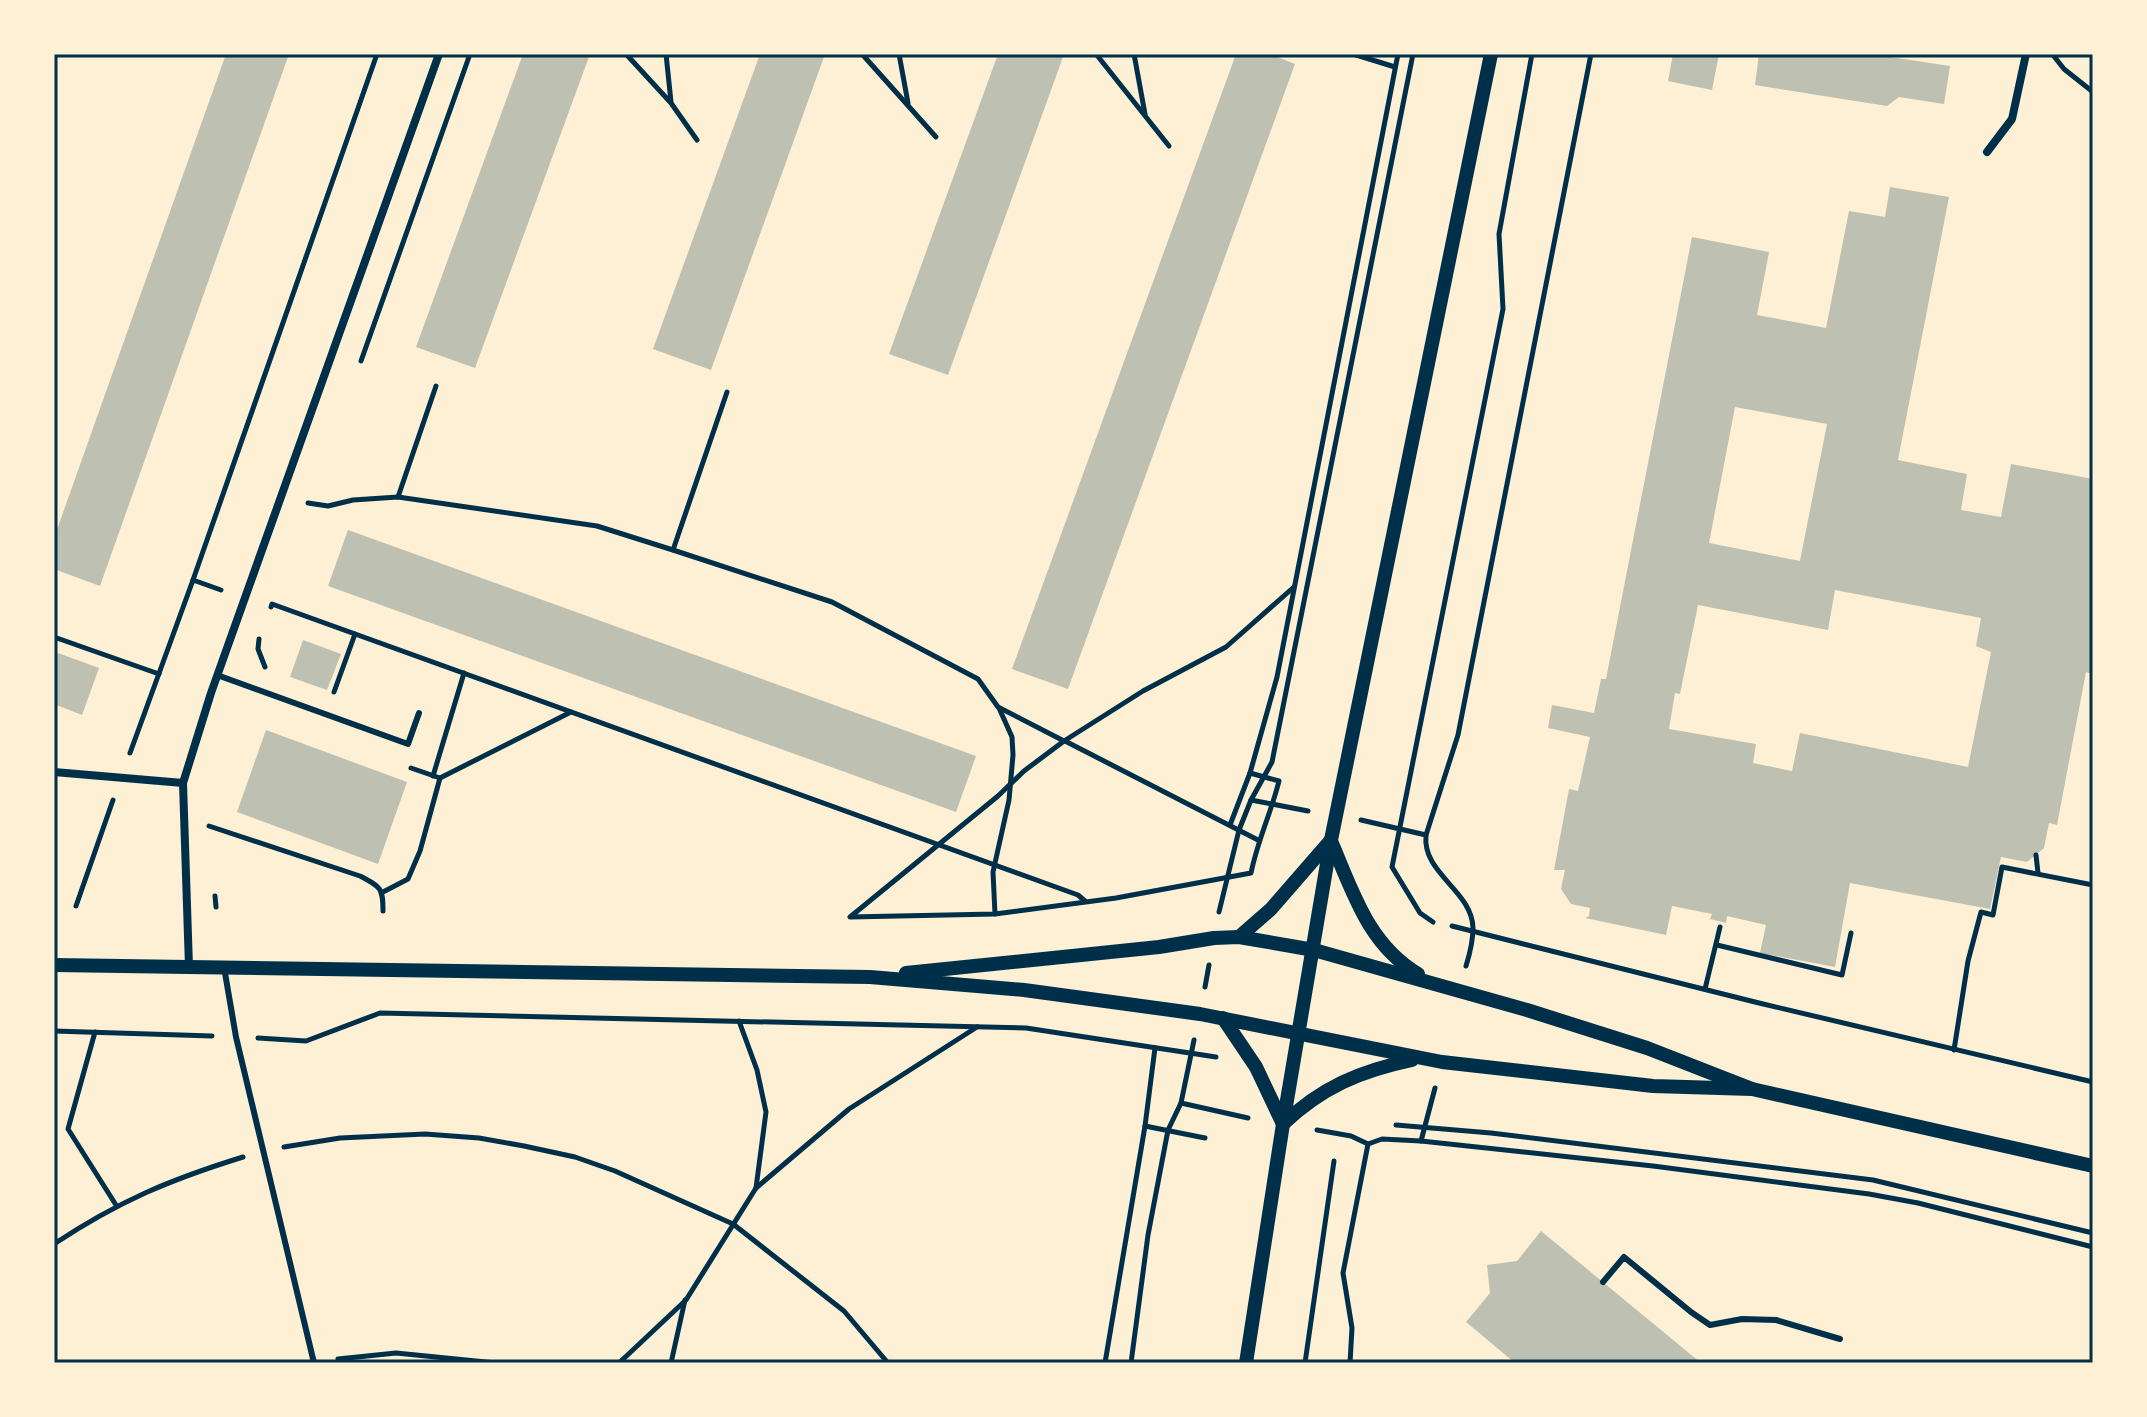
<svg xmlns="http://www.w3.org/2000/svg" width="2147" height="1417" font-family="'PT Sans',sans-serif">
<style>
.building{fill:#bec0b2;fill-rule:evenodd}
.lines{fill:none;stroke-linecap:round;stroke-linejoin:round}
.path{stroke:#003049;stroke-width:5}
.service{stroke:#003049;stroke-width:6}
.minor{stroke:#003049;stroke-width:8}
.tertiary{stroke:#003049;stroke-width:14}
.neatline{fill:none;stroke:#003049;stroke-width:3}
</style>
<rect width="100%" height="100%" fill="#fdf0d5"/>
<!-- building -->
<g class="building">
<polygon points="226,54 289,54 100,586 54,569 54,538"/>
<polygon points="523,54 590,54 475,368 416,347"/>
<polygon points="760,54 825,54 711,370 653,349"/>
<polygon points="998,54 1055,54 1063,57 948,375 889,354"/>
<polygon points="1236,54 1270,54 1295,64 1068,689 1012,669"/>
<polygon points="1673,54 1719,54 1712,90 1668,81"/>
<polygon points="1759,54 1871,54 1950,66 1944,104 1899,97 1887,106 1755,85"/>
<path d="M 1890,187 L 1949,197 L 1898,460 L 1967,474 L 1961,510 L 2001,517 L 2011,464 L 2093,479 L 2093,670 L 2092,674 L 2086,672 L 2057,825 L 2049,823 L 2044,848 L 2027,862 L 2001,857 L 1990,909 L 1850,883 L 1835,967 L 1760,953 L 1766,925 L 1727,916 L 1726,923 L 1710,919 L 1712,914 L 1672,906 L 1666,935 L 1585,918 L 1589,916 L 1590,908 L 1571,904 L 1561,889 L 1565,870 L 1554,870 L 1569,789 L 1578,791 L 1590,737 L 1548,728 L 1552,705 L 1594,713 L 1601,679 L 1606,679 L 1692,237 L 1769,252 L 1757,315 L 1826,328 L 1849,211 L 1885,217 ZM 1735,407 L 1827,424 L 1800,561 L 1709,543 ZM 1835,590 L 1981,618 L 1976,646 L 1991,652 L 1968,767 L 1800,733 L 1792,771 L 1753,763 L 1756,744 L 1669,729 L 1675,693 L 1680,694 L 1698,605 L 1828,630 Z"/>
<polygon points="348,530 976,756 956,812 328,586"/>
<polygon points="303,640 341,654 327,690 290,677"/>
<polygon points="58,653 99,668 82,715 54,704 54,665"/>
<polygon points="266,730 407,782 378,864 237,812"/>
<polygon points="1541,1231 1701,1363 1515,1363 1466,1322 1490,1293 1487,1265 1517,1261"/>
</g>
<g class="lines">
<!-- path -->
<g class="path">
<polyline points="626,54 671,103 697,140"/>
<polyline points="666,54 671,102"/>
<polyline points="862,54 936,137"/>
<polyline points="899,54 908,103"/>
<polyline points="1096,54 1169,146"/>
<polyline points="1134,54 1145,114"/>
<polyline points="1353,54 1395,67"/>
<polyline points="2071,54 2053,55 2064,69 2093,92"/>
<polyline points="361,361 470,54"/>
<polyline points="398,497 436,386"/>
<path d="M 308,503 L 328,506 L 353,500 L 398,497 L 597,526 L 673,550 L 832,602 L 978,679 L 998,707 L 1064,741 L 1024,771 L 998,796 L 850,917 L 995,914 L 1116,898 L 1251,873 C 1258,839 1271,813 1279,781 L 1250,773 L 1277,677 L 1398,54"/>
<polyline points="673,550 727,392"/>
<polyline points="193,580 377,54"/>
<polyline points="271,607 272,604 1078,895 1085,901"/>
<polyline points="54,637 159,674"/>
<polyline points="259,639 258,649 265,667"/>
<polyline points="334,692 355,634"/>
<polyline points="1064,741 1143,691 1226,647 1294,587"/>
<polyline points="1065,741 1258,840"/>
<polyline points="130,753 193,580 221,590"/>
<polyline points="433,776 464,673"/>
<polyline points="440,778 571,712"/>
<polyline points="1251,800 1272,762 1413,54"/>
<path d="M 1361,820 L 1426,835 C 1422,874 1472,890 1473,928 C 1473,941 1470,953 1466,966"/>
<polyline points="1230,825 1250,773"/>
<path d="M 209,826 L 360,876 C 381,887 383,888 383,911"/>
<polyline points="1426,835 1458,735 1591,54"/>
<polyline points="2036,855 2038,873"/>
<polyline points="383,892 408,879 420,851 440,778 411,768"/>
<polyline points="215,896 216,907"/>
<polyline points="76,906 113,800"/>
<polyline points="1219,912 1239,830 1251,800 1308,811"/>
<polyline points="995,914 993,872 1009,800 1013,755 1012,737 999,708"/>
<polyline points="1433,922 1420,913 1392,867 1503,309 1499,234 1532,54"/>
<polyline points="1452,926 1759,1003 2093,1082"/>
<polyline points="1717,945 1842,975 1851,933"/>
<polyline points="1205,987 1209,965"/>
<polyline points="1705,989 1720,927"/>
<polyline points="54,1031 212,1036"/>
<polyline points="95,1032 68,1129 116,1205"/>
<polyline points="258,1038 306,1041 380,1013 1026,1028 1216,1057"/>
<polyline points="1194,1040 1181,1103 1248,1118"/>
<polyline points="1954,1050 1968,961 1981,912 1993,915 2002,867 2093,885"/>
<polyline points="1396,1125 1491,1133 1873,1180 2093,1233"/>
<polyline points="1145,1126 1205,1138"/>
<polyline points="1317,1130 1351,1136 1368,1144 1382,1139 1421,1141 1653,1166 1869,1194 1918,1203 2093,1247"/>
<polyline points="1421,1141 1435,1088"/>
<polyline points="284,1147 340,1138 425,1134 479,1138 524,1146 575,1157 615,1171 733,1224 844,1311 888,1363"/>
<polyline points="756,1188 849,1109 977,1027"/>
<path d="M 54,1244 C 119,1201 169,1180 243,1157"/>
<polyline points="338,1359 396,1353 496,1363"/>
<polyline points="619,1363 686,1300 756,1188 766,1112 757,1070 739,1021"/>
<polyline points="671,1363 685,1300"/>
<polyline points="1105,1363 1145,1126 1155,1048"/>
<polyline points="1131,1363 1148,1235 1168,1130 1181,1103"/>
<polyline points="1305,1363 1334,1161"/>
<polyline points="1350,1363 1352,1328 1343,1273 1368,1144"/>
</g>
<!-- service -->
<g class="service">
<polyline points="217,675 408,744 419,713"/>
<polyline points="224,967 236,1037 314,1363"/>
<polyline points="1603,1282 1624,1257 1691,1312 1710,1325 1742,1319 1776,1320 1840,1339"/>
</g>
<!-- minor -->
<g class="minor">
<polyline points="1987,152 2012,119 2026,54"/>
<polyline points="54,772 183,783"/>
<polyline points="189,967 183,783 211,693 439,54"/>
</g>
<!-- tertiary -->
<g class="tertiary">
<path d="M 1331,841 C 1353,892 1368,944 1418,974"/>
<polyline points="1239,937 1271,909 1331,840"/>
<polyline points="54,965 870,977 1024,990 1200,1014 1442,1062 1653,1086 1752,1089"/>
<polyline points="906,973 1159,947 1214,938 1239,937 1314,950 1527,1010 1647,1048 1752,1089 2093,1166"/>
<polyline points="1223,1018 1256,1067 1283,1124"/>
<path d="M 1283,1124 C 1322,1087 1360,1071 1412,1060"/>
<polyline points="1246,1363 1283,1124 1331,840 1491,54"/>
</g>
</g>
<!-- border -->
<rect width="2147" height="1417" fill="none" stroke="#fdf0d5" stroke-width="112"/>
<rect x="56" y="56" width="2035" height="1305" class="neatline"/>
</svg>
